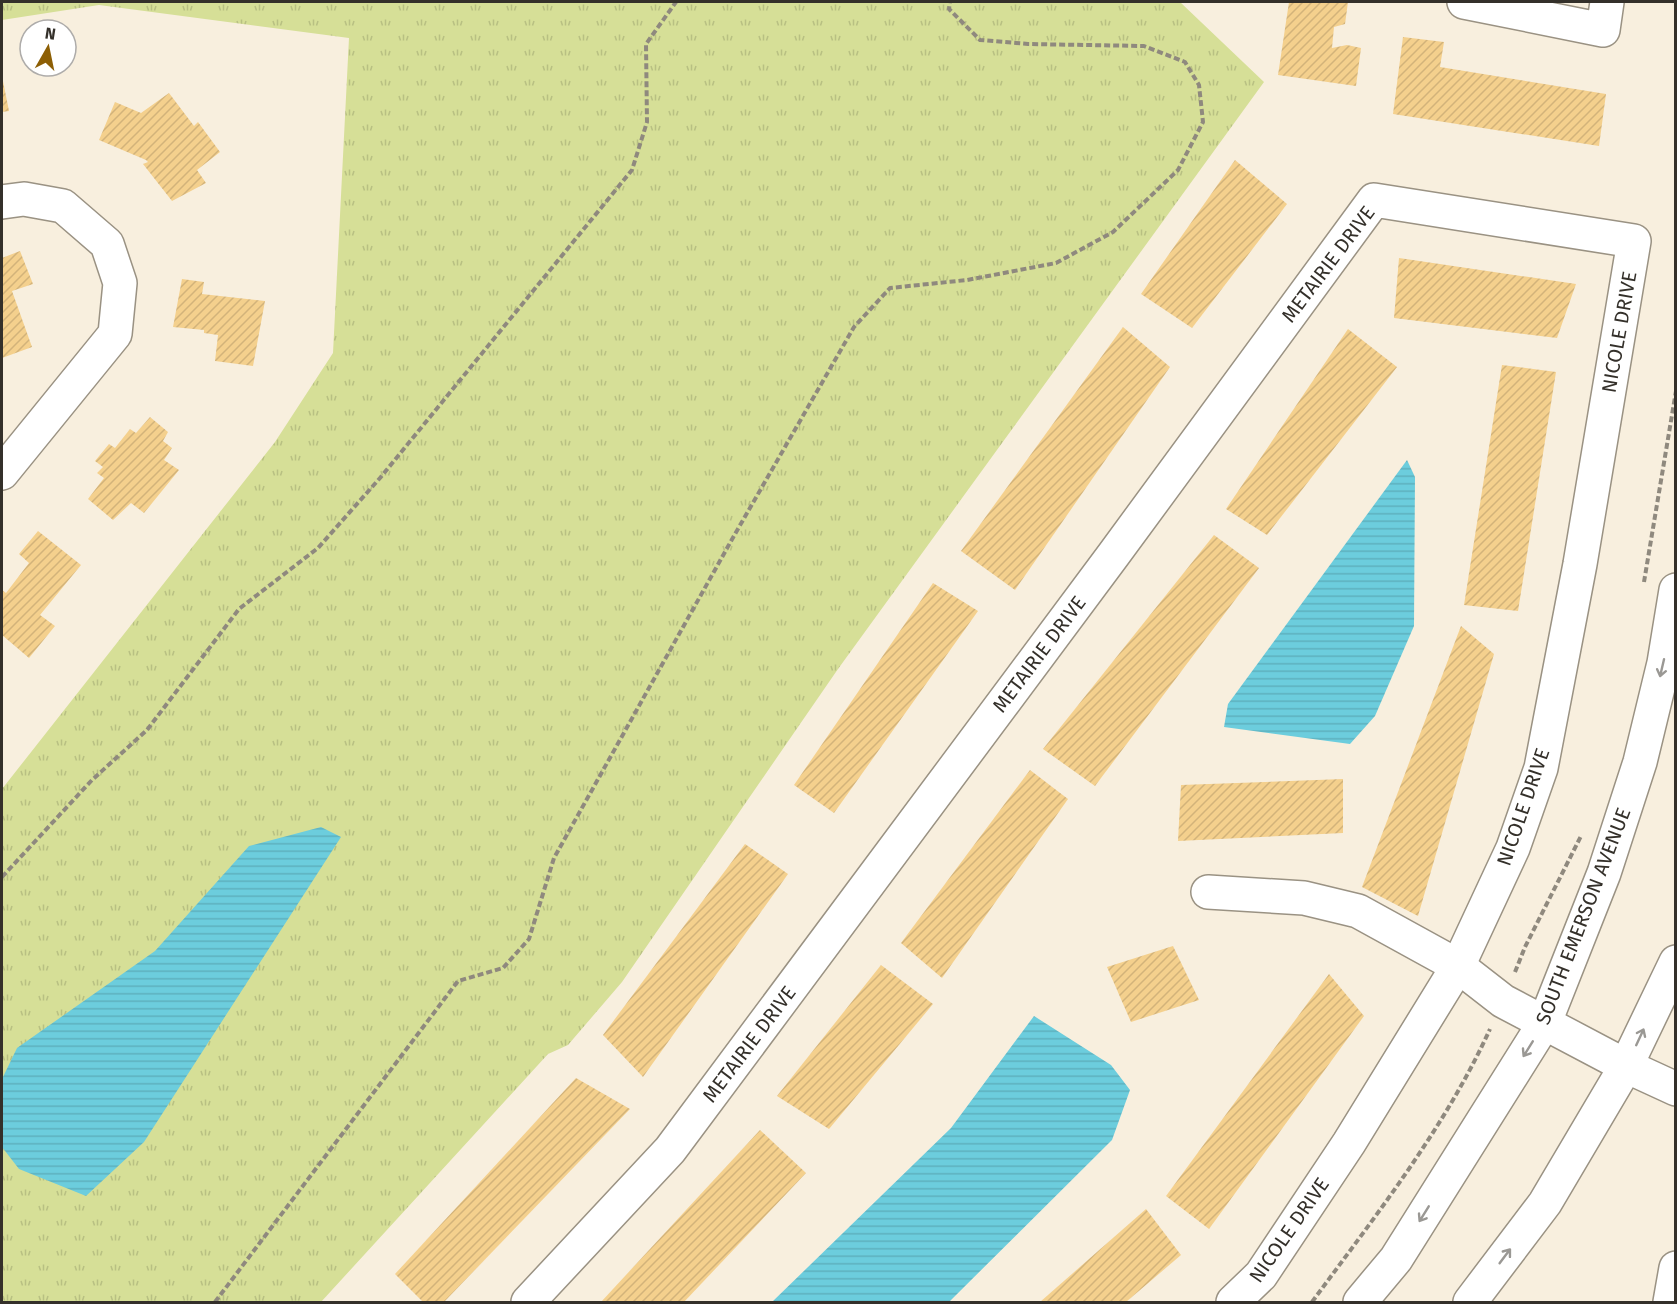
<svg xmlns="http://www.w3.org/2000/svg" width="1677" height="1304" font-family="'Fira Sans',sans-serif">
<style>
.grass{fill:url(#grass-tufts)}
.water{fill:url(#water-rules)}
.building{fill:url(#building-hatch)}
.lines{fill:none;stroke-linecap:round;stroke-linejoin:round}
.minor-casing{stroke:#9a9283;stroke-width:36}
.major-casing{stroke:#9a9283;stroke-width:36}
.path{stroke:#8f897e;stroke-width:4;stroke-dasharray:6 3;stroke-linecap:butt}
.minor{stroke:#fff;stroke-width:33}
.major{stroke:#fff;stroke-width:33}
.oneway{stroke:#9a9894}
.labels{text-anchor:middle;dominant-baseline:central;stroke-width:5;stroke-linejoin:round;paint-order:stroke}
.street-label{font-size:20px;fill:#34302a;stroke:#fff}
</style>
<defs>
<pattern id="grass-tufts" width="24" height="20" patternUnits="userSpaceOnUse" patternTransform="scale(1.5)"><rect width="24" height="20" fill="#d6df97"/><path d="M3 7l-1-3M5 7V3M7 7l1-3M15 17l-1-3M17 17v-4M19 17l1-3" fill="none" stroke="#b8c082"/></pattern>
<pattern id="water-rules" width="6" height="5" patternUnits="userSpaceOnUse" patternTransform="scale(1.5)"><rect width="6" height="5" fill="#6ccddd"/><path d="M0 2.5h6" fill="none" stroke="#5eb0be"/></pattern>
<pattern id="building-hatch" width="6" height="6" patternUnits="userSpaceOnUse" patternTransform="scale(1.5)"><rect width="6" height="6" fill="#f4d08d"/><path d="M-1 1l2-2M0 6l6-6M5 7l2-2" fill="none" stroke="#d2b37a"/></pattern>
</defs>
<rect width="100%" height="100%" fill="#f8efde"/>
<!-- grass -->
<polygon class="grass" points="2,2 1180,2 1264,82 838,669 622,982 568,1045 548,1054 321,1302 2,1302 2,789 275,442 333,353 349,38 99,5 2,20"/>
<!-- water -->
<g class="water">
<polygon points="1407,460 1415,477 1414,626 1375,716 1350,744 1224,727 1228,704"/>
<polygon points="321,827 341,837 144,1142 86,1196 19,1169 2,1147 2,1079 17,1048 155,951 249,846"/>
<polygon points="1034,1016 1111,1065 1130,1090 1112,1140 949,1302 772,1302 951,1128"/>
</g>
<!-- building -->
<g class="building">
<polygon points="1289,2 1348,2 1345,24 1334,27 1332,48 1347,45 1361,48 1356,86 1278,75"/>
<polygon points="1403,37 1444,42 1440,67 1606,94 1599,146 1393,114"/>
<polygon points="2,76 9,111 2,112"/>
<polygon points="169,93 194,126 198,122 220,152 197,170 206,183 172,201 143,164 148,162 146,160 99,140 115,102 141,113"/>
<polygon points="1235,160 1287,204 1192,328 1141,294"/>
<polygon points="20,251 33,284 12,291 32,347 2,358 2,258"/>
<polygon points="1399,258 1576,284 1557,338 1394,318"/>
<polygon points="182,279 204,282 202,294 265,301 253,366 215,361 218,335 204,333 204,330 173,327"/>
<polygon points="1123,327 1170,367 1015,590 961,551"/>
<polygon points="1348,329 1397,367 1267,535 1226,509"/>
<polygon points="1502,365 1556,372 1518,611 1464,605"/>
<polygon points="150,417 168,432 163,441 172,448 164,460 179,470 144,513 131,503 113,520 88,499 104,478 97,473 103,467 95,461 109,444 115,448 130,429 136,433"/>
<polygon points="38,531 81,565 40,615 55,626 29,658 2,635 2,590 6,593 29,563 19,554"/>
<polygon points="1214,535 1259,568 1095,786 1043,749"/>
<polygon points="933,583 978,611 834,813 794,785"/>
<polygon points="1461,626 1494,654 1418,916 1362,887"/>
<polygon points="1030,770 1068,799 942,978 901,943"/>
<polygon points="1343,779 1343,833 1178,841 1181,785"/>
<polygon points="745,844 788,874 643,1077 603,1035"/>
<polygon points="1173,946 1199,1000 1131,1022 1107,967"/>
<polygon points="881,965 933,1004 829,1129 777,1096"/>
<polygon points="1329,974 1364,1016 1209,1229 1166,1196"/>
<polygon points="576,1078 630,1109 444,1302 423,1302 395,1274"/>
<polygon points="760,1130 806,1173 684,1302 601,1302"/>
<polygon points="1146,1209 1181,1255 1126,1302 1040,1302"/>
</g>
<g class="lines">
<defs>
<g id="minor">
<polyline points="1464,2 1603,30 1607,2"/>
<polyline points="2,202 24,199 63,206 107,244 120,283 115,334 2,473"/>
<polyline points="1208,892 1304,898 1358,911 1458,966 1503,1001 1626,1066 1676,1089"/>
<polyline points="528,1302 670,1150 1114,554 1374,200 1634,241 1580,564 1541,768 1513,848 1458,966 1349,1143 1261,1275 1233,1302"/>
<polyline points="1670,1302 1676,1268"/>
</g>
<g id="major">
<polyline points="1360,1302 1396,1259 1545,1022 1604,873 1640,762 1664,663 1676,590"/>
<polyline points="1470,1302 1545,1203 1626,1066 1676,962"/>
</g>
</defs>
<!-- minor casing -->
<use href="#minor" class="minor-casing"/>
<!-- major casing -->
<use href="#major" class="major-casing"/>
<!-- path -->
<g class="path">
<polyline points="1644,582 1676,391"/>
<polyline points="2,877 92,780 147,730 239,609 318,548 380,478 632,170 647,122 646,44 676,2"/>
<polyline points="1515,972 1525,947 1581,836"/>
<polyline points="215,1302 458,981 503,968 529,939 554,858 735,534 854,327 890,288 967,280 1056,263 1113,232 1178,170 1203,122 1199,85 1185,62 1144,46 1028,44 980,40 949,9 950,2"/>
<path d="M 1312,1302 C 1376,1215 1445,1128 1490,1029"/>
</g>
<!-- minor -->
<use href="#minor" class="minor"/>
<!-- major -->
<use href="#major" class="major"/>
</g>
<!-- one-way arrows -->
<defs><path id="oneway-shaft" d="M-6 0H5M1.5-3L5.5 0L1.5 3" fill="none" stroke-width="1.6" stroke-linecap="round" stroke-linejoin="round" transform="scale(1.5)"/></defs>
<g class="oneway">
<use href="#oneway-shaft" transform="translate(1662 668) rotate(103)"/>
<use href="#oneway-shaft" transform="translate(1640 1037) rotate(-65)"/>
<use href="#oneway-shaft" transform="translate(1528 1049) rotate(122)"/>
<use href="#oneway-shaft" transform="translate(1424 1214) rotate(122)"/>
<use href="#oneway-shaft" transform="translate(1505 1256) rotate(-53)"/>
</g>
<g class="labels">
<!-- street labels -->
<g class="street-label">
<text transform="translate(1328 264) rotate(-53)">METAIRIE DRIVE</text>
<text transform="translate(1619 332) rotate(-80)">NICOLE DRIVE</text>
<text transform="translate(1039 654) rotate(-53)">METAIRIE DRIVE</text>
<text transform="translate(1523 807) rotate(-71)">NICOLE DRIVE</text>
<text transform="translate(1583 916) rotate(-69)">SOUTH EMERSON AVENUE</text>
<text transform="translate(749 1044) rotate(-53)">METAIRIE DRIVE</text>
<text transform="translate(1289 1230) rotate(-55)">NICOLE DRIVE</text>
</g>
</g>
<!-- border -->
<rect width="1677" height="1304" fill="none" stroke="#34302a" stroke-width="6"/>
<!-- north arrow -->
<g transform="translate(48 48) rotate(9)"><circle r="28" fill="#ffffff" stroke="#aeacaa" stroke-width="1.5"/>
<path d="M0-4.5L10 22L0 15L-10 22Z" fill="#8d5f05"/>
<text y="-9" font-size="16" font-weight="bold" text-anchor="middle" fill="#34302a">N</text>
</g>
</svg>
